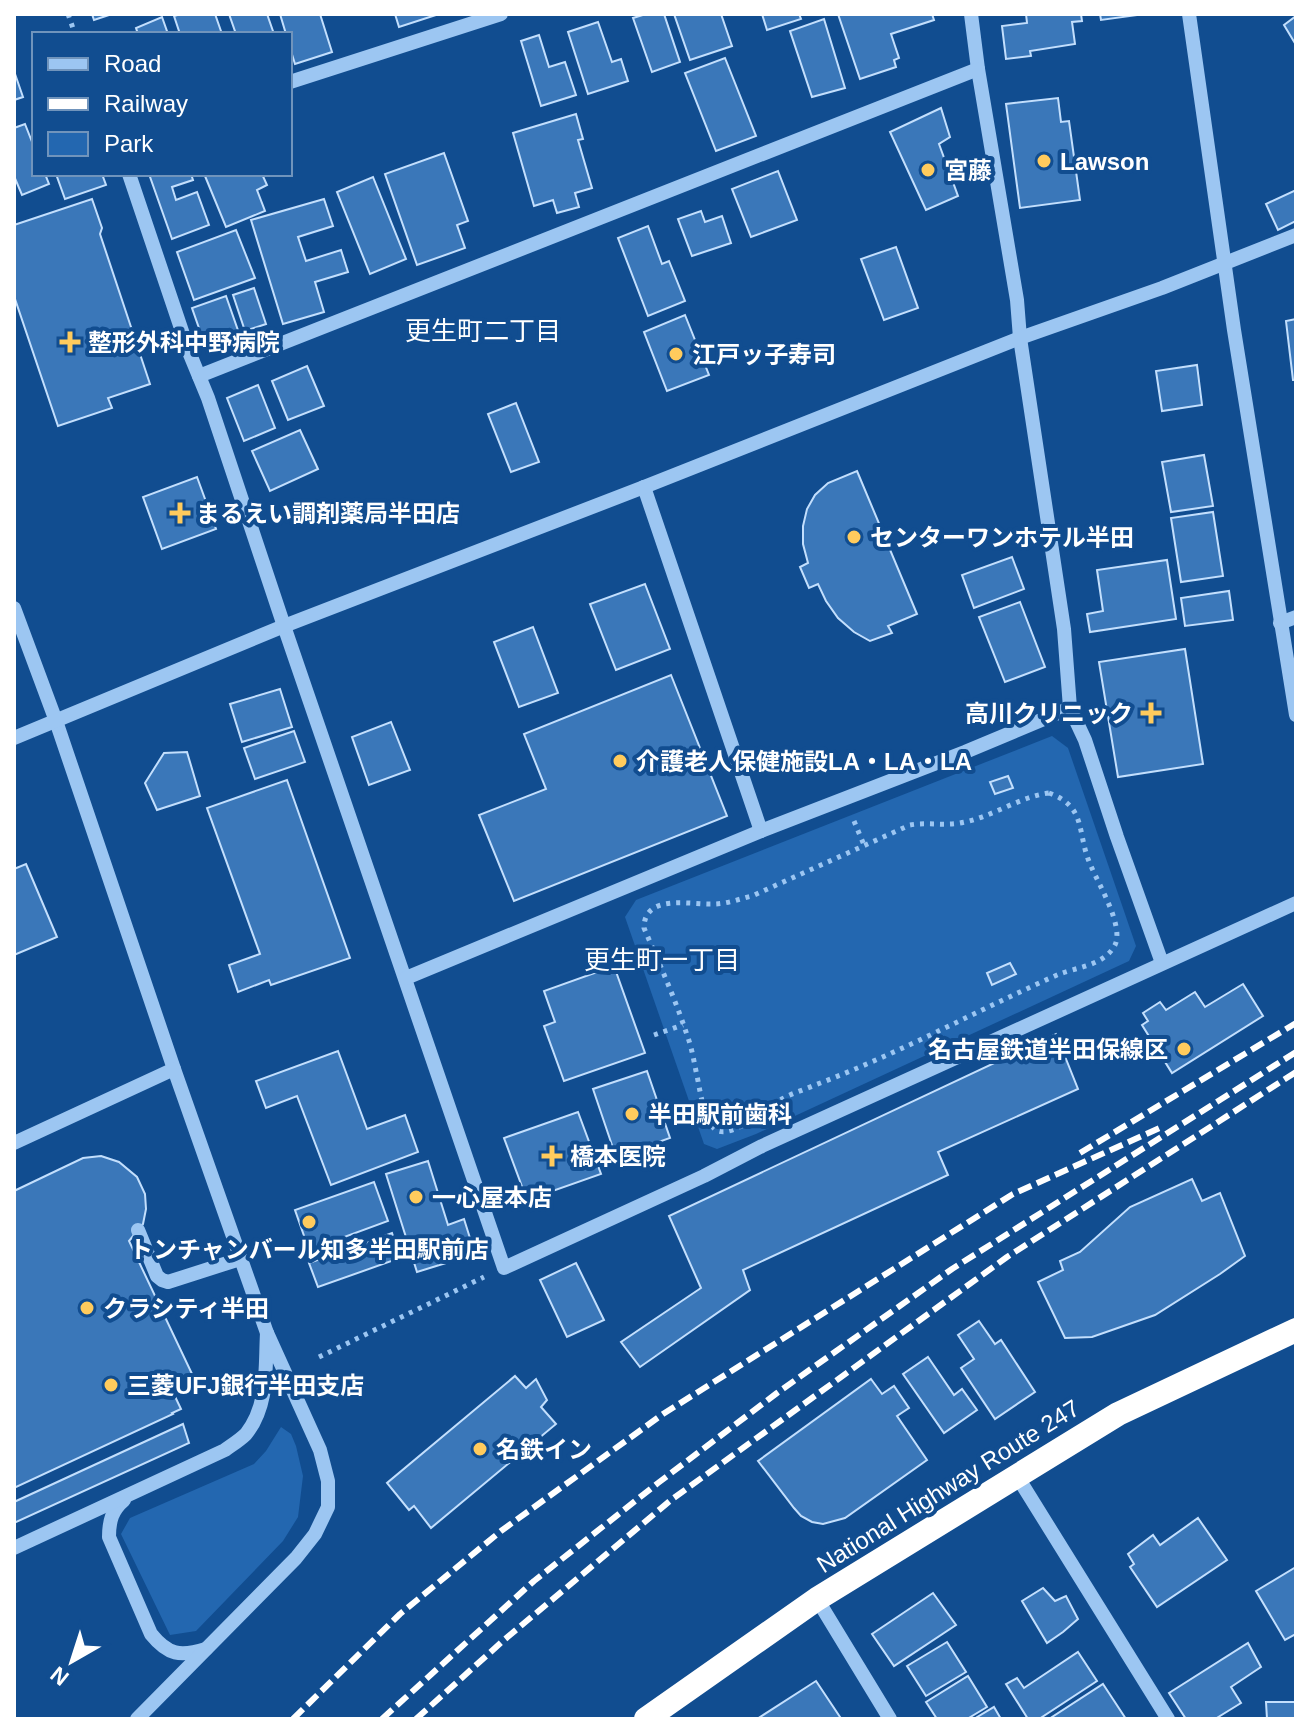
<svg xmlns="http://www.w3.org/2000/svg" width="1310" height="1733" font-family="Arial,'Noto Sans JP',sans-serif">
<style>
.green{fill:#2367b0}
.building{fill:#3a77b9;stroke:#c3dffd;stroke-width:2}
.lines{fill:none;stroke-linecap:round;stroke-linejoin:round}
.path{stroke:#9cc6f2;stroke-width:5;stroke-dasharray:4 6;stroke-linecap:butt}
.minor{stroke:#9cc6f2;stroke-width:14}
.highway{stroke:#fff;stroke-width:24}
.rail{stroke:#fff;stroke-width:6;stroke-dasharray:14 6;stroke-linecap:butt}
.poi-dot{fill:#ffcb5d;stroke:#114d90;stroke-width:3}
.labels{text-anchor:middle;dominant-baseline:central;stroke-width:8;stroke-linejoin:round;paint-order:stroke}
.poi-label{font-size:24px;font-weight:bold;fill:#fff;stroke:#114d90;text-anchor:start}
.street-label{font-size:24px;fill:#fff;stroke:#114d90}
.neighbourhood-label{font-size:26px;fill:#fff;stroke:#114d90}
</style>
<rect width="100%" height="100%" fill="#114d90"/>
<!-- green -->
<g class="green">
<polygon points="1052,736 1068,748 1136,946 1129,961 756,1134 717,1149 704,1144 625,917 636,900"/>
<polygon points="281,1427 291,1434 296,1446 303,1476 298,1517 283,1541 196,1631 170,1635 121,1534 130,1518 254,1464 266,1451"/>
</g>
<!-- building -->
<g class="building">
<polygon points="92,14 112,14 94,20"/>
<polygon points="181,14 215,14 222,34 180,34 174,16"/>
<polygon points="229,14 267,14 274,34 236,34"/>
<polygon points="280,14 320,14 332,52 295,64 290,48 290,34 286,34"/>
<polygon points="395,14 439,14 399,27"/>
<polygon points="646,14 664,14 680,62 652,72 633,18"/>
<polygon points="674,14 721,14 732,46 690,60"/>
<polygon points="762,14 799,14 801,19 767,30"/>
<polygon points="838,14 932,14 934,20 891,34 899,58 894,60 896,67 860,79"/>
<polygon points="1026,14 1081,14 1082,21 1072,22 1075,44 1030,51 1031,56 1006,59 1002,26 1027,23"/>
<polygon points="1100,14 1138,14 1138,15 1101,20"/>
<polygon points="1296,16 1296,45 1284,25"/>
<polygon points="162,17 168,34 138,34 136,28"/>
<polygon points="824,19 845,88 812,97 790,31"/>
<polygon points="598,22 612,62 621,59 628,81 588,94 568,32"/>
<polygon points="539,35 549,67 565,62 576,95 541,106 521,41"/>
<polygon points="725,58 756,136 716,151 685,73"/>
<polygon points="14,71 23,97 14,100"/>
<polygon points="1058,98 1061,122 1069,121 1080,200 1020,208 1006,104"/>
<polygon points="941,108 950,137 939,144 958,196 926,210 890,132"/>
<polygon points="576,114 583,139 578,140 592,188 575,193 579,207 557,213 553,200 534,206 513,133"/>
<polygon points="25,124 34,147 34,174 45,174 49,184 22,195 14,176 14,128"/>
<polygon points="444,153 468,221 457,225 465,248 417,265 385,174"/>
<polygon points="778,171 797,220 751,237 732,189"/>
<polygon points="56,174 102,174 106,185 65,199"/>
<polygon points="149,174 191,174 193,180 172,187 176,200 197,192 209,225 172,239"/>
<polygon points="211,174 262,174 267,185 257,190 265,211 226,227 205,176"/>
<polygon points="373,177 406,259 370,274 337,192"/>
<polygon points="1296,190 1296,221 1278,230 1266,204"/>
<polygon points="92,199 102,228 100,234 150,384 108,398 112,408 58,426 14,296 14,225"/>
<polygon points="324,199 333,226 298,237 306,261 341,250 348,272 315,282 324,312 283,324 251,220"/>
<polygon points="701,211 705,222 722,216 731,243 692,256 678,219"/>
<polygon points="648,226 662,264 669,261 685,301 648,316 618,238"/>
<polygon points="236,230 255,278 194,300 177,252"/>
<polygon points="896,247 918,308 884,320 861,259"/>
<polygon points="254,288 266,324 245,331 233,295"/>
<polygon points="226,296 241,339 207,351 192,308"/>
<polygon points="685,315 709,375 667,391 644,332"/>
<polygon points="1296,319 1296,380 1293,380 1286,321"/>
<polygon points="1197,365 1202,405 1162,411 1156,371"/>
<polygon points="307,366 324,406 288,420 272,381"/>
<polygon points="258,385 275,428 244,441 227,398"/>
<polygon points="516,403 539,462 511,472 488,414"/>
<polygon points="300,430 318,469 270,491 252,451"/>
<polygon points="1204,455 1213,506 1171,512 1162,462"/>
<polygon points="857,471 917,614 888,626 892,633 870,641 854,632 838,618 826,601 818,584 809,588 800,567 808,563 803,544 803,526 807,509 815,495 828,483"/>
<polygon points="197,477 216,529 162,549 143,497"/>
<polygon points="1213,512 1223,576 1181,582 1171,518"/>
<polygon points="1012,557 1024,589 974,608 962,575"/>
<polygon points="1167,560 1176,619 1090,632 1087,614 1103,611 1097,570"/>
<polygon points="645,584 670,649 616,670 590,604"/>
<polygon points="1229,591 1233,620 1185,626 1181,598"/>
<polygon points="1020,602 1045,667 1005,682 979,617"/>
<polygon points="533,627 558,693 519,707 494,642"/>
<polygon points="1185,649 1203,764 1118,777 1099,662"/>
<polygon points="671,675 727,816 514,901 479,815 546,789 524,734"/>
<polygon points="280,689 292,727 242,742 230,704"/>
<polygon points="391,722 410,770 369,785 352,737"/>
<polygon points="294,731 305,762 255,779 244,748"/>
<polygon points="187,752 200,796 157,810 145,783 164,753"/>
<polygon points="1008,776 1013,788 995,794 990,782"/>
<polygon points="287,780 350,958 271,985 269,980 238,992 229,965 260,954 207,808"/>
<polygon points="26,864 57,937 14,955 14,869"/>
<polygon points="1010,963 1016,974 992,985 987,973"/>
<polygon points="614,966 645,1053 564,1081 544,1026 555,1022 544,991"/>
<polygon points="1243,984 1263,1016 1172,1073 1142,1025 1148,1021 1143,1013 1160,1002 1166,1010 1195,992 1205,1007"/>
<polygon points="1056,1034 1078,1089 938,1152 948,1175 743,1270 750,1290 640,1367 621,1342 701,1288 669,1216"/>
<polygon points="338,1051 367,1129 405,1115 418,1152 331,1185 297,1096 266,1108 256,1081"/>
<polygon points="647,1071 670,1138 616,1157 593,1089"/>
<polygon points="578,1112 601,1174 527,1200 504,1138"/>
<polygon points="101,1156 119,1162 137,1177 145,1194 146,1209 143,1224 129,1241 193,1376 170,1386 181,1409 172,1413 173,1414 14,1488 14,1191 83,1158"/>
<polygon points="428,1161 448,1225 464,1219 475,1254 417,1272 386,1174"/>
<polygon points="1192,1179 1202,1201 1220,1193 1245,1256 1220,1274 1155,1315 1092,1337 1065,1338 1038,1282 1063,1270 1060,1261 1080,1252 1130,1207"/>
<polygon points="374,1182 388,1221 309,1250 295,1210"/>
<polygon points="392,1233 400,1258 318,1287 309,1263"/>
<polygon points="576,1263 604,1320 567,1337 540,1280"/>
<polygon points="979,1321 995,1344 1001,1340 1035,1392 995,1419 961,1368 974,1359 958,1335"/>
<polygon points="928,1357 954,1395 962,1389 977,1410 944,1433 903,1374"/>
<polygon points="515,1376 526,1388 536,1379 547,1400 541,1407 556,1424 431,1528 414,1506 409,1510 387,1483"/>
<polygon points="871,1379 882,1394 894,1386 909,1408 897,1416 927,1460 845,1518 823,1524 812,1522 801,1516 794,1508 758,1461"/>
<polygon points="183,1424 189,1443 14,1523 14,1502"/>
<polygon points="1198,1518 1227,1560 1157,1607 1130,1567 1134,1564 1128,1554 1153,1535 1160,1545"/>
<polygon points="1296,1567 1296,1634 1285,1640 1256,1591"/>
<polygon points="1043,1588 1055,1601 1066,1596 1078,1619 1063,1632 1047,1643 1022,1601"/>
<polygon points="933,1593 956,1625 894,1666 872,1634"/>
<polygon points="947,1642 966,1672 926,1696 907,1666"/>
<polygon points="1248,1643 1261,1667 1231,1687 1241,1703 1215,1719 1186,1719 1169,1693"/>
<polygon points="1078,1652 1097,1681 1039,1719 1028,1719 1006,1684 1017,1678 1024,1688"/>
<polygon points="968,1676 987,1707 967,1719 937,1719 926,1702"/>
<polygon points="816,1681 840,1717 837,1719 757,1719"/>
<polygon points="1103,1684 1126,1719 1049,1719"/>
<polygon points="1266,1702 1296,1702 1296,1719 1267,1719"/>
<polygon points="994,1707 1001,1719 974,1719"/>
</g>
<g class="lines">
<!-- path -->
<g class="path">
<polyline points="68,14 75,34"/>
<path d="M 1049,793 C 1088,807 1076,834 1091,866 C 1099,885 1124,926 1115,945 C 1104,966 1076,967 1057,975 C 976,1011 898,1054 815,1085 C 804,1090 792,1093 782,1099 C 768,1107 735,1137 718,1131 C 704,1125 700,1089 697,1076 C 694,1062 692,1048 687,1035 C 675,998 659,963 644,928 C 644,893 691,905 713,904 C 727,904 739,899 752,896 L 910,825 C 926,822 943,826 960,823 C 991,818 1018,797 1049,793 Z"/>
<polyline points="854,821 864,845"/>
<polyline points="654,1035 683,1025"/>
<polyline points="319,1357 484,1277"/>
</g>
<!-- minor -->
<g class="minor">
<polyline points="971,14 978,69 1017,300 1020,338 1064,629 1070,708 1085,740 1117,837 1162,963"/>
<polyline points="1189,14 1234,330 1296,715"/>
<polyline points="290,82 501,14"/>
<polyline points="129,174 189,352 208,398 284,626 504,1268 704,1176 762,1146 1296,903"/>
<polyline points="199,376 978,69"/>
<polyline points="644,487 761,831"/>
<polyline points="14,608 56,721 174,1069 267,1333"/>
<polyline points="1280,623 1296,617"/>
<polyline points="14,738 284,626 644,487 1020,338 1162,288 1296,235"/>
<polyline points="406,978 761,831 965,752 1070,708"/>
<polyline points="14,1143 174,1069"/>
<polyline points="138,1230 157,1276 162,1280 168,1282 240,1259"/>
<polyline points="1017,1476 1168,1719"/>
<path d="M 124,1500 C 112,1510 109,1521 109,1537 L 151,1634 C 168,1655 180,1657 206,1649"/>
<path d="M 14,1548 L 225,1450 C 232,1445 240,1440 246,1434 C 269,1405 265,1368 267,1333 L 320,1450 L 328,1481 L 328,1507 L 315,1534 L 296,1558 L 137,1719"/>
<polyline points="817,1599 890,1719"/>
</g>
<!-- highway -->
<polyline class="highway" points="646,1719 817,1599 1118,1414 1296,1330"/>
<!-- rail -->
<g class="rail">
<polyline points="1080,1153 1296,1023"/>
<polyline points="293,1719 400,1614 501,1531 663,1414 1013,1194 1164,1126"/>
<polyline points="382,1719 534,1581 658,1483 777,1393 952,1269 1296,1052"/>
<polyline points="416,1719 504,1640 671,1500 1007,1257 1296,1072"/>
</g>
</g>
<!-- markers -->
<g class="poi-dot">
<circle cx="1044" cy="161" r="8"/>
<circle cx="928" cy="170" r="8"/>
<path d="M66 330h8v8h8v8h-8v8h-8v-8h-8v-8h8z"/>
<circle cx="676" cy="354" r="8"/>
<path d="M176 501h8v8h8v8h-8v8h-8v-8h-8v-8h8z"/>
<circle cx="854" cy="537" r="8"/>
<path d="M1147 701h8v8h8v8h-8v8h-8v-8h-8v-8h8z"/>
<circle cx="620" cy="761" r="8"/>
<circle cx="1184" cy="1049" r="8"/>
<circle cx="632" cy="1114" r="8"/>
<path d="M548 1144h8v8h8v8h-8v8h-8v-8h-8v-8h8z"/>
<circle cx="416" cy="1197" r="8"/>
<circle cx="309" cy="1222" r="8"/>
<circle cx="87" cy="1308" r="8"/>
<circle cx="111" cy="1385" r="8"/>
<circle cx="480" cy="1449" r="8"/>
</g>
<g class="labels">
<!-- poi labels -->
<g class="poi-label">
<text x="1060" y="161">Lawson</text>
<text x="944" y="170">宮藤</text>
<text x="88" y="342">整形外科中野病院</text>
<text x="692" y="354">江戸ッ子寿司</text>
<text x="196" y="513">まるえい調剤薬局半田店</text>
<text x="870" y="537">センターワンホテル半田</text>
<text x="1133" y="713" text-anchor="end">高川クリニック</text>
<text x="636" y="761">介護老人保健施設LA・LA・LA</text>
<text x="1168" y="1049" text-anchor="end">名古屋鉄道半田保線区</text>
<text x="648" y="1114">半田駅前歯科</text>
<text x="570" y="1156">橋本医院</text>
<text x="432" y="1197">一心屋本店</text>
<text x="309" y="1249" text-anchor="middle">トンチャンバール知多半田駅前店</text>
<text x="103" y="1308">クラシティ半田</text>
<text x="127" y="1385">三菱UFJ銀行半田支店</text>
<text x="496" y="1449">名鉄イン</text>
</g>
<!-- street labels -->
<g class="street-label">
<text transform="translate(948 1486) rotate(-32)">National Highway Route 247</text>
</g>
<!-- neighbourhood labels -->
<g class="neighbourhood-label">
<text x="483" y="331">更生町二丁目</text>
<text x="662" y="960">更生町一丁目</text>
</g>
</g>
<!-- border -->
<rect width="1310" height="1733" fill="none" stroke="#ffffff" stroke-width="32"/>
<!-- legend -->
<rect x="32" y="32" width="260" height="144" fill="#114d90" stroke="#7094bc" stroke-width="2"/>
<rect x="48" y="58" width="40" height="12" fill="#9cc6f2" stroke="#7094bc" stroke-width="2"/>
<text x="104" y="72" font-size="24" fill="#ffffff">Road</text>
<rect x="48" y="98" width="40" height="12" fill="#ffffff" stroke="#7094bc" stroke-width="2"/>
<text x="104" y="112" font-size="24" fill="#ffffff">Railway</text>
<rect x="48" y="132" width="40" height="24" fill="#2367b0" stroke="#7094bc" stroke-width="2"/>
<text x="104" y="152" font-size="24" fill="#ffffff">Park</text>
<!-- north arrow -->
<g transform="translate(72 1661) rotate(219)" stroke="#114d90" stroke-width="6" paint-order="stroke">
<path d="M0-6L14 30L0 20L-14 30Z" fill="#ffffff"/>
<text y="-12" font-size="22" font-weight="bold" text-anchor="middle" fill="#ffffff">N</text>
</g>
</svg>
